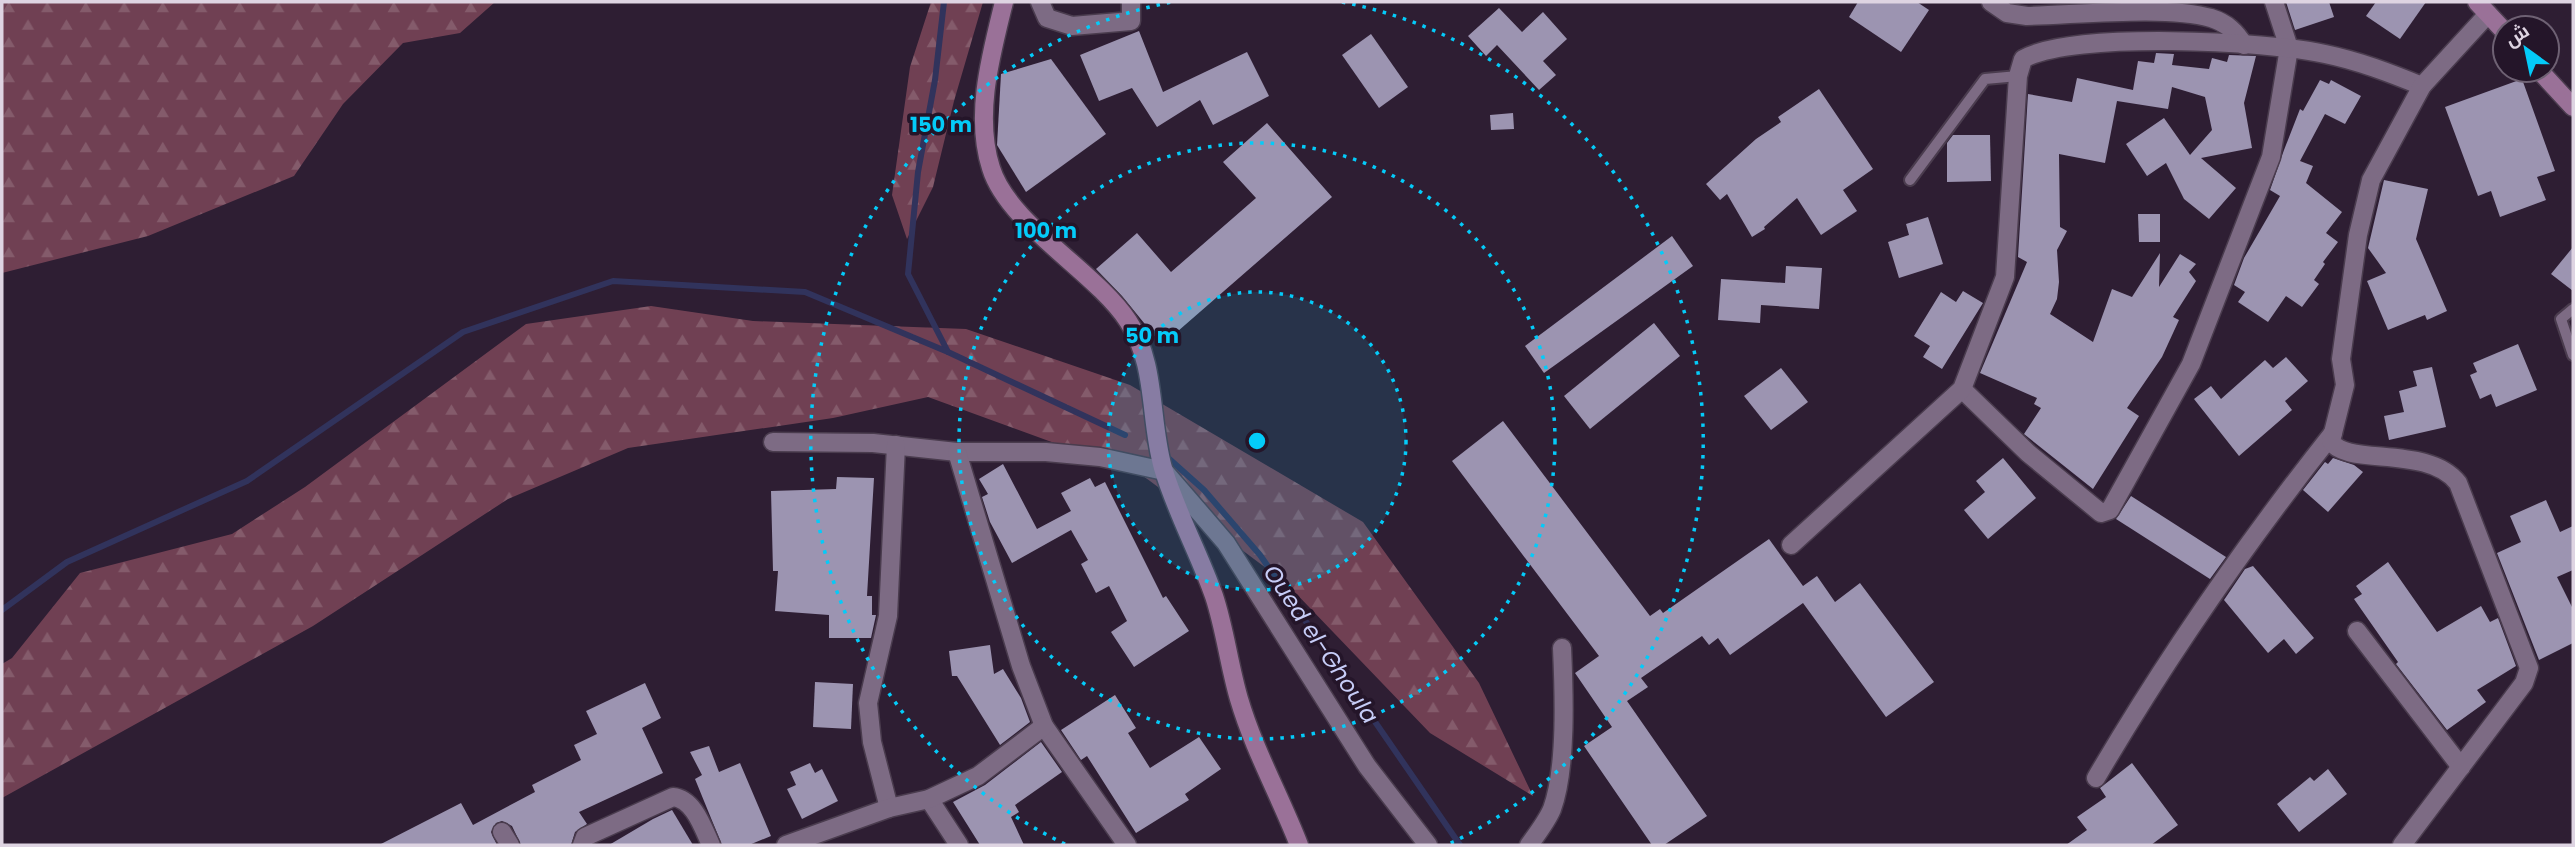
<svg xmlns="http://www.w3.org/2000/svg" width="2575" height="847" font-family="Poppins,Cairo,sans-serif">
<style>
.forest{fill:url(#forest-firs)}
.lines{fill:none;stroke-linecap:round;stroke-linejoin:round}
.stream{stroke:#31335c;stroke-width:6}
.building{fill:#9c94b1}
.lane-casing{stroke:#4a3c4e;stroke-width:14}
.street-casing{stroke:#4a3c4e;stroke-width:21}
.secondary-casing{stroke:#4a3c4e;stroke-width:21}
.lane{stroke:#7d6b84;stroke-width:10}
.street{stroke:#7d6b84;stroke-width:18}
.secondary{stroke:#9a7198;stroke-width:18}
.ring{fill:none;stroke:#04cbf9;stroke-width:3.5;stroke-dasharray:3.5 7}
.labels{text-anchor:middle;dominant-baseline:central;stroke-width:7;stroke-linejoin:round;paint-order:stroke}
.water-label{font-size:23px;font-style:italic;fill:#c6ccf7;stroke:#241529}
.centre{fill:#04cbf9;stroke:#241529;stroke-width:3.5}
.ring-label{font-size:21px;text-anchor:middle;font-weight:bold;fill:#04cbf9;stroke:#241529;stroke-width:7;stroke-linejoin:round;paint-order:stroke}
</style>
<defs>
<pattern id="forest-firs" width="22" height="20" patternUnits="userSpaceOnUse" patternTransform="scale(1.75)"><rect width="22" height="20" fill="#704053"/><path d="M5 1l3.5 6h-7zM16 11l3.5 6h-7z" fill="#845b6b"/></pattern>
</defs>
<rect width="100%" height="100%" fill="#2e1e33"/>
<!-- forest -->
<g class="forest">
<polygon points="2,2 495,2 460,33 403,43 343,104 294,176 148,236 2,273"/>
<polygon points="931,2 983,2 954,101 933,187 907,239 892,195 910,67"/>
<polygon points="651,306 753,321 966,329 1130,385 1363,522 1479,683 1533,796 1430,733 1286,583 1142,475 928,397 833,418 628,448 508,499 313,626 2,798 2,664 12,658 80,573 232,534 305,487 526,324"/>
</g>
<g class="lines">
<!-- stream -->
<g class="stream">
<polyline points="944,2 935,80 918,172 908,274 948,352 1125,435"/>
<polyline points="1166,456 1204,490 1260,555 1460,845"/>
<polyline points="2,610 67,562 247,481 463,332 613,281 805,292 948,352"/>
</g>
</g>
<!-- building -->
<g class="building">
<polygon points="1858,2 1917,2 1929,10 1901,52 1849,17"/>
<polygon points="2286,2 2329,2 2334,17 2295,30"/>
<polygon points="2376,2 2426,2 2400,39 2366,16"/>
<polygon points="1499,8 1522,32 1543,12 1567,39 1543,61 1556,75 1539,90 1497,45 1486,56 1468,36"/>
<polygon points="1139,31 1163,92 1247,52 1269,96 1213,125 1200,100 1157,127 1132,88 1099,101 1080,55"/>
<polygon points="1371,34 1408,87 1379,108 1342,55"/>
<polygon points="2156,53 2174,54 2172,65 2209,69 2212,58 2227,62 2229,55 2256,56 2244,103 2252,148 2201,158 2236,188 2209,219 2184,199 2166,163 2147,176 2126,144 2164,118 2190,155 2212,130 2205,97 2172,87 2168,109 2117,101 2105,163 2059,154 2060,227 2067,231 2057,250 2059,282 2057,299 2050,314 2093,342 2112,289 2132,297 2160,253 2159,287 2180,254 2196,264 2189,272 2196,281 2173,317 2179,320 2162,357 2127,408 2139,416 2093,489 2024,434 2041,408 2034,404 2037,398 1980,373 2027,262 2018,257 2028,94 2072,102 2077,78 2133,90 2138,61 2154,63"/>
<polygon points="1051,59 1106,134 1026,192 997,145 1001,74"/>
<polygon points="2522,79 2555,171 2537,177 2546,200 2500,217 2491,191 2478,196 2445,107"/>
<polygon points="2320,80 2329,84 2331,80 2361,96 2345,124 2325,114 2300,161 2313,166 2306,183 2342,212 2326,233 2338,242 2323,262 2325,264 2314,280 2319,284 2302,307 2286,296 2268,322 2238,302 2245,292 2234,285 2244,258 2280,196 2270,190 2284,150 2300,109 2303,111"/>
<polygon points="1819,89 1873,169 1843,190 1857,211 1821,235 1797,198 1764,227 1765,229 1752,237 1727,194 1720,200 1706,184 1756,139 1781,122 1778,117"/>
<polygon points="1513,113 1514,129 1491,130 1490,115"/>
<polygon points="1267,123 1332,197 1162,345 1122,296 1096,269 1137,233 1171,272 1256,198 1223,162"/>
<polygon points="1953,135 1990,135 1991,181 1947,182 1947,143"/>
<polygon points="2384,180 2428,189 2416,239 2447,311 2427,320 2425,315 2388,330 2367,281 2386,273 2368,248"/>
<polygon points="2138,214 2160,214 2160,242 2139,242"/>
<polygon points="1928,217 1943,264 1899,278 1888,242 1909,235 1906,224"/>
<polygon points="1672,236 1693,266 1544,373 1525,346"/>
<polygon points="2573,247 2573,291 2551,274"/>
<polygon points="1786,266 1822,268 1819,309 1761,305 1760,323 1718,320 1721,279 1785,283"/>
<polygon points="1963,291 1983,303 1942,369 1923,357 1930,346 1914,336 1941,292 1956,302"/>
<polygon points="1654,323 1680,356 1590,429 1564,396"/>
<polygon points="2518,344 2537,390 2496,407 2491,394 2480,399 2470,375 2477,372 2473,363"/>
<polygon points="2286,357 2308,381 2285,401 2292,410 2239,456 2194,399 2211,386 2221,399 2265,360 2273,368"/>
<polygon points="2432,367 2446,427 2389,440 2384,416 2404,412 2399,391 2417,386 2413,371"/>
<polygon points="1781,368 1808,402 1771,430 1744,396"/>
<polygon points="1503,421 1650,616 1660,609 1663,613 1769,539 1803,586 1817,576 1835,602 1860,583 1934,682 1886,717 1803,603 1730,655 1718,638 1709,645 1702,636 1641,678 1648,687 1627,701 1707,816 1664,845 1652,845 1584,746 1612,727 1575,673 1599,656 1452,461"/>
<polygon points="2003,458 2036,498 1988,539 1964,510 1985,492 1976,481"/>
<polygon points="2333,458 2354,465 2363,472 2328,512 2303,490 2325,462 2328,464"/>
<polygon points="1003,464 1037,529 1071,511 1061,493 1090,478 1095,487 1105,482 1163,598 1166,596 1189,631 1134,667 1111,632 1127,621 1109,586 1096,593 1081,564 1088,560 1071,530 1012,563 990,522 982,497 988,494 979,479"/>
<polygon points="837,477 874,478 867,596 872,596 872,615 876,615 871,638 829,638 829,615 775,611 778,571 773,571 771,491 836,489"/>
<polygon points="2131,496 2226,557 2210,579 2116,519"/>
<polygon points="2546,500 2560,532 2573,526 2573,570 2557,577 2573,609 2573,643 2539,660 2497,553 2521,542 2510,516"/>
<polygon points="2388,562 2437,632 2481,606 2490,622 2498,618 2516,666 2477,690 2486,702 2447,730 2396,664 2398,662 2354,599 2362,594 2356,586"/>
<polygon points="2253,566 2314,638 2296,654 2284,639 2268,653 2224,600 2245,569"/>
<polygon points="990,645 994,674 1003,669 1021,698 1030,722 1000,745 957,676 952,676 949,651"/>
<polygon points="815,682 853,684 851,729 813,727"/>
<polygon points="645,683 661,718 642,728 663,773 579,812 587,824 575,832 571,845 521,845 512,826 502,821 496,823 491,832 497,845 379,845 461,803 473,825 535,792 532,785 581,760 574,745 597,734 586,711"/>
<polygon points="1115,695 1136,728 1128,733 1150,768 1199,737 1221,769 1185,794 1189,800 1136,833 1087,756 1081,760 1061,730"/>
<polygon points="1041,742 1062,772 1015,805 1019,812 1011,817 1024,845 980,845 953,802 985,785"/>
<polygon points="709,746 719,772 740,763 771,836 749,845 722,845 695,779 702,775 690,752"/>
<polygon points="810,763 815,773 822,769 838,801 802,819 787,789 796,785 790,772"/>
<polygon points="2132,763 2178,825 2151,845 2066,845 2087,830 2077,817 2106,797 2100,788"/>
<polygon points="2328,769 2347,794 2299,832 2277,804 2310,777 2314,781"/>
<polygon points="672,810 693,845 609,845 653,819"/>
</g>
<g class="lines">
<defs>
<g id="lane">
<polyline points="1910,180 1985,79 2018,76"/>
<polyline points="2573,309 2561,319 2573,355"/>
</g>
<g id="street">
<polyline points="1040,2 1047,18 1072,26 1131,21 1131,2"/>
<path d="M 1991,2 L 2007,13 L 2027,16 C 2076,15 2167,5 2211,18 C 2227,23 2236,32 2244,45"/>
<polyline points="1962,389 2028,453 2101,513 2110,510 2191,364 2271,157 2289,48 2274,2"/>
<polyline points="773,442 873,443 957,452 1046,452 1100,457 1164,471 1226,543 1367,766 1428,845"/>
<polyline points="957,452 1021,666 1044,726 1127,845"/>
<path d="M 1791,545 L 1962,389 L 2005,277 L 2018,76 L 2023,59 C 2073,31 2267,41 2325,54 C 2359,61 2390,73 2422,86"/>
<polyline points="2357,631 2461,767"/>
<path d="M 2096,778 C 2167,657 2246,543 2333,433"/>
<polyline points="929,799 959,845"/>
<polyline points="889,808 872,742 868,703 888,616 896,445"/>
<polyline points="502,832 510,845"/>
<path d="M 582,845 L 585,837 L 673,797 C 694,799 703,828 711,845"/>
<polyline points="786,845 889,808 929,799 978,776 1044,726"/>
<path d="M 1529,845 C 1537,834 1547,821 1552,809 C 1567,768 1564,691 1562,648"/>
<path d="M 2402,845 L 2524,683 L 2529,668 L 2458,483 C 2428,444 2345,467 2331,441 L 2345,385 L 2341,359 L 2358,235 L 2371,180 L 2422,86 L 2488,14"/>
</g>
<g id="secondary">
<path d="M 1004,2 C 991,55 974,115 991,168 C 1008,224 1096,272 1128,321 C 1157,364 1149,419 1163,468 C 1176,512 1199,553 1214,596 C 1225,629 1229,665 1239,699 C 1254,750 1280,796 1299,845"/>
<polyline points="2477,2 2505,32"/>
<polyline points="2539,70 2573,107"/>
</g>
</defs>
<!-- lane casing -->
<use href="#lane" class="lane-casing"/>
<!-- street casing -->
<use href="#street" class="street-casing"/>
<!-- secondary casing -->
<use href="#secondary" class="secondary-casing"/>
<!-- lane -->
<use href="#lane" class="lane"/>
<!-- street -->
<use href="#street" class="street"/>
<!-- secondary -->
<use href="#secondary" class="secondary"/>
</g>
<!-- distance rings -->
<circle cx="1257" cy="441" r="149" fill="#04cbf9" fill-opacity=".12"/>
<g class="ring">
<circle cx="1257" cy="441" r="149"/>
<circle cx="1257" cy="441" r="298"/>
<path d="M1065 844A447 447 0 0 1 1172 2M1342 2A447 447 0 0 1 1449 844"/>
</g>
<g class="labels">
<!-- water labels -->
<g class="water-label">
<text transform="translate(1321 644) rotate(56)">Oued el-Ghoula</text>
</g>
</g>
<circle cx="1257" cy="441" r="10" class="centre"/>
<g class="ring-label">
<text x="941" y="132">150 m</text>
<text x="1046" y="238">100 m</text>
<text x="1152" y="343">50 m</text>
</g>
<!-- border -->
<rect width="2575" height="847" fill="none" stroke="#ded4e2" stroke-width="7"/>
<!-- north arrow -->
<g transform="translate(2526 49) rotate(327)"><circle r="33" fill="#241529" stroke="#6e6173" stroke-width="2"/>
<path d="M0-5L12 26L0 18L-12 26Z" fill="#04cbf9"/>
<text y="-10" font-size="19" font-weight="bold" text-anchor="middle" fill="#ded4e2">ش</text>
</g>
</svg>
